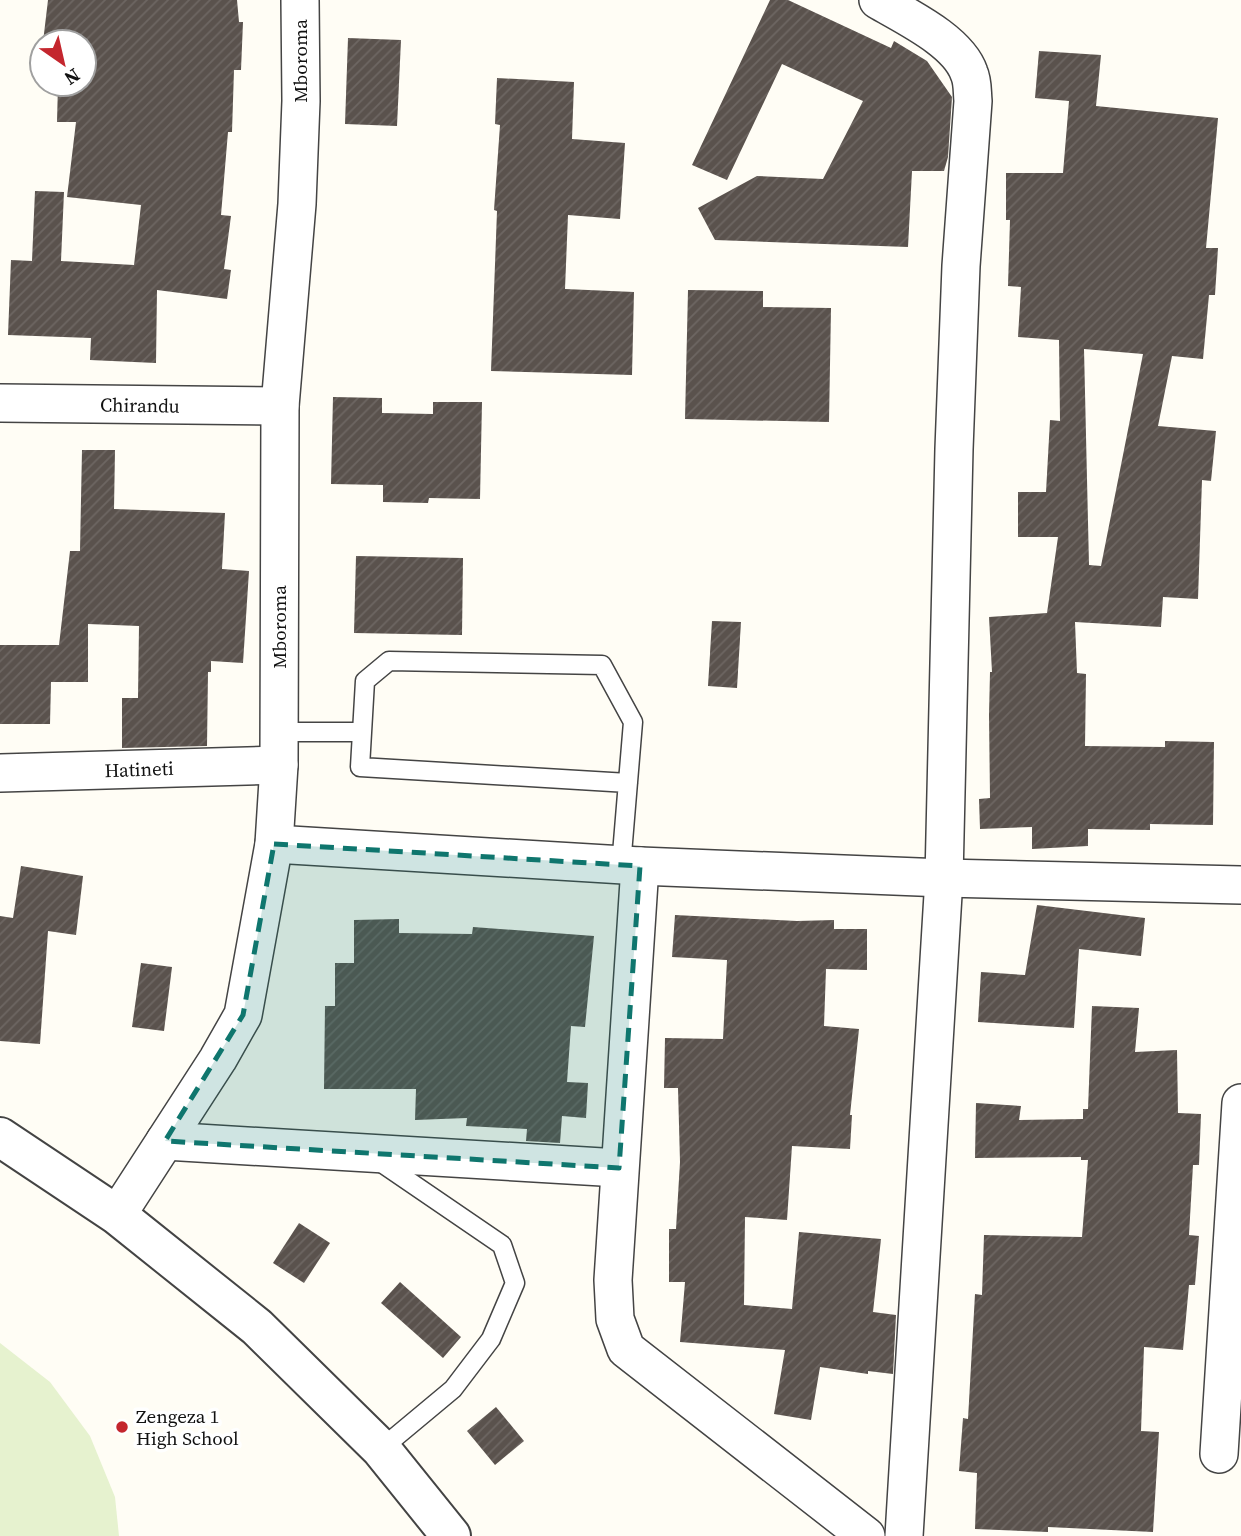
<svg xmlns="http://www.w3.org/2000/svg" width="1241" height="1536" font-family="'Source Serif 4',serif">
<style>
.pitch{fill:#e6f2cf}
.building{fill:url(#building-hatch);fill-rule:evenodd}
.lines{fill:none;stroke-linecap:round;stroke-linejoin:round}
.service-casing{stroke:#444;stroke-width:21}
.minor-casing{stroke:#444;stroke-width:40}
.tertiary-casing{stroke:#444;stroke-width:42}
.service{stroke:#fff;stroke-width:18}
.minor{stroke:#fff;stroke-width:37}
.tertiary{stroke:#fff;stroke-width:38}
.marked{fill:#0f766e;fill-opacity:0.2;stroke:#0f766e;stroke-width:5;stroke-dasharray:14 9;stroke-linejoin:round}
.poi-dot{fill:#c4262e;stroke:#fff;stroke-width:2.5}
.labels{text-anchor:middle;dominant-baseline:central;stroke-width:7;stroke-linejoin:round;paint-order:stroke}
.street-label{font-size:19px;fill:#111;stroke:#fff}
.poi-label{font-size:19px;fill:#111;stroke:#fff;text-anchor:start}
</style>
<defs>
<pattern id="building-hatch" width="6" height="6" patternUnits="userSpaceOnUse" patternTransform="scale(1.75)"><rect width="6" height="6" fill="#5a524d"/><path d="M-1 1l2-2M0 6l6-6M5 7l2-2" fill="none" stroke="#6d6662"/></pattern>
</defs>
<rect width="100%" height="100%" fill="#fffdf5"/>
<!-- pitch -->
<polygon class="pitch" points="0,1343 50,1382 90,1436 115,1497 119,1536 0,1536"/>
<!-- building -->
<g class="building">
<polygon points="48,0 237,0 239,22 243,22 241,70 234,70 232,132 228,132 221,215 231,216 224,269 231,270 227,299 157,290 156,363 90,360 91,338 8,335 11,260 32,261 35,191 64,192 61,261 134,265 141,205 67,197 76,122 57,122 58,84 84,84 84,42 43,42"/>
<polygon points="770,0 788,0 891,48 894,41 927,61 952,97 948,157 944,171 912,171 908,247 715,240 698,208 757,176 823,179 863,101 782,64 727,180 692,165"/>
<polygon points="348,38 401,40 397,126 345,124"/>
<path d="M 1039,51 L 1101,55 L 1096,106 L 1218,118 L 1206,248 L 1218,248 L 1215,295 L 1209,295 L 1203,359 L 1172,356 L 1158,426 L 1216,431 L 1211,481 L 1202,480 L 1198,599 L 1163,597 L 1161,627 L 1075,622 L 1077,673 L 1086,674 L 1085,746 L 1165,747 L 1165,741 L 1214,742 L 1213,825 L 1150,824 L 1150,830 L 1088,829 L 1088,846 L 1032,849 L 1032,827 L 980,829 L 979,799 L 990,798 L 989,715 L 990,672 L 992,672 L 989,617 L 1047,613 L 1058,537 L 1018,537 L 1018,492 L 1046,492 L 1050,420 L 1060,421 L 1059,340 L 1018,337 L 1021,287 L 1008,286 L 1010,220 L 1006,220 L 1006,173 L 1063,173 L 1069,101 L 1035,98 ZM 1084,349 L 1143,354 L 1101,566 L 1089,565 Z"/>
<polygon points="497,78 574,82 572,139 625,143 620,219 568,215 565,289 634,292 632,375 491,371 497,211 494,210 500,125 495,124"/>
<polygon points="688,290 763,291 763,307 831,308 829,422 685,419"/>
<polygon points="333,397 382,398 382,413 433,414 433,402 482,402 480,499 429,498 428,503 383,502 383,485 331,484"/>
<polygon points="82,450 115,450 114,509 225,513 222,569 249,571 243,663 211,661 211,672 208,672 207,746 122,748 122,698 138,698 139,626 88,624 88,682 51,682 50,724 0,724 0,645 59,645 70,551 80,551"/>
<polygon points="356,556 463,558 462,635 354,633"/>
<polygon points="712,621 741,622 737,688 708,686"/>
<polygon points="21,866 83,876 76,935 48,931 40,1044 0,1041 0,916 13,918"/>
<polygon points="1037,905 1145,918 1141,956 1079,949 1074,1028 978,1022 981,972 1025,975"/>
<polygon points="675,915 797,921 834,920 834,929 867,929 867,970 826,969 824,1026 859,1029 850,1115 852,1115 850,1149 792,1146 787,1220 745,1217 744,1305 792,1309 799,1232 881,1239 873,1312 896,1315 893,1374 868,1371 868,1374 820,1367 811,1420 774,1414 785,1350 680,1342 685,1282 669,1282 669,1229 676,1229 680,1162 678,1088 664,1088 665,1038 723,1039 727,960 672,957"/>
<polygon points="399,919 399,933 472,934 473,927 594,936 585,1027 571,1026 567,1082 588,1083 586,1118 562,1116 560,1143 526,1141 527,1129 466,1126 467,1118 415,1120 416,1089 324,1089 325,1006 335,1006 335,963 354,963 354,920"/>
<polygon points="141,963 172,967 164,1031 132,1027"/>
<polygon points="1092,1006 1139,1008 1135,1052 1177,1050 1178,1113 1201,1114 1199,1165 1193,1165 1189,1235 1199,1236 1195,1285 1189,1285 1183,1350 1144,1347 1141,1431 1159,1432 1153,1532 1048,1527 1048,1532 975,1529 977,1473 959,1471 963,1418 968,1419 975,1294 982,1295 984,1235 1082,1237 1088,1160 1081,1160 1081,1157 975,1158 976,1103 1021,1106 1019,1120 1083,1119 1083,1109 1088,1109"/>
<polygon points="299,1223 330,1243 304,1283 273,1263"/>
<polygon points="400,1282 461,1337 443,1358 381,1303"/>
<polygon points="496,1407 524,1441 495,1465 467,1431"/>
</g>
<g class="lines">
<defs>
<g id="service">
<polyline points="279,732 361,732"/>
<polyline points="621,866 633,722 602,665 389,661 365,681 360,767 628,783"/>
<polyline points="379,1161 502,1245 515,1283 491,1339 453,1389 381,1449"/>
</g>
<g id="minor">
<path d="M 878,0 C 907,17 958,41 969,73 C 973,82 972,91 973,101 L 961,266 L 954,449 L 944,878 L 904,1536"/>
<polyline points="0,403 280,406"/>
<polyline points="0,773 279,765"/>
<polyline points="274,844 640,866 944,878 1241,885"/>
<polyline points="640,866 613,1280 615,1319 626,1349 866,1536"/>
<polyline points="165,1141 619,1168"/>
<polyline points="117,1215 218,1059 243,1015 274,844 279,765 280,406 297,204 301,101 300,0"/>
<polyline points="1219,1454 1241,1103"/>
</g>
<polyline id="tertiary" points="0,1137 117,1215 257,1327 381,1449 451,1536"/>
</defs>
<!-- service casing -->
<use href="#service" class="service-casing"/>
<!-- minor casing -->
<use href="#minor" class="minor-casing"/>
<!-- tertiary casing -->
<use href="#tertiary" class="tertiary-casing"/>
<!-- service -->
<use href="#service" class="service"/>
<!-- minor -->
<use href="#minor" class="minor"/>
<!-- tertiary -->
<use href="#tertiary" class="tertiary"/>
</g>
<!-- marked area -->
<path class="marked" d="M 274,844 L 640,866 L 619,1168 L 165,1141 L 243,1015 Z"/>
<!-- markers -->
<circle class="poi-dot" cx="122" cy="1427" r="7"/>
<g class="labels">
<!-- street labels -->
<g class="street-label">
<text transform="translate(300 61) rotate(-90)">Mboroma</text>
<text transform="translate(140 405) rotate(1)">Chirandu</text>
<text transform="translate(279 627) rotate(-90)">Mboroma</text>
<text transform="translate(139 769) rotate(-2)">Hatineti</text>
</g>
<!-- poi labels -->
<g class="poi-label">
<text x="136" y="1416">Zengeza 1<tspan x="136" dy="22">High School</tspan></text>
</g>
</g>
<!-- north arrow -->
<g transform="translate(63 63) rotate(146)"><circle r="33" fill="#ffffff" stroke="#a0a0a0" stroke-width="2"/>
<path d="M0-5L12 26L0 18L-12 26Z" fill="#c4262e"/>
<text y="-10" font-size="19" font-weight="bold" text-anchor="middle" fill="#111111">N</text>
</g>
</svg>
